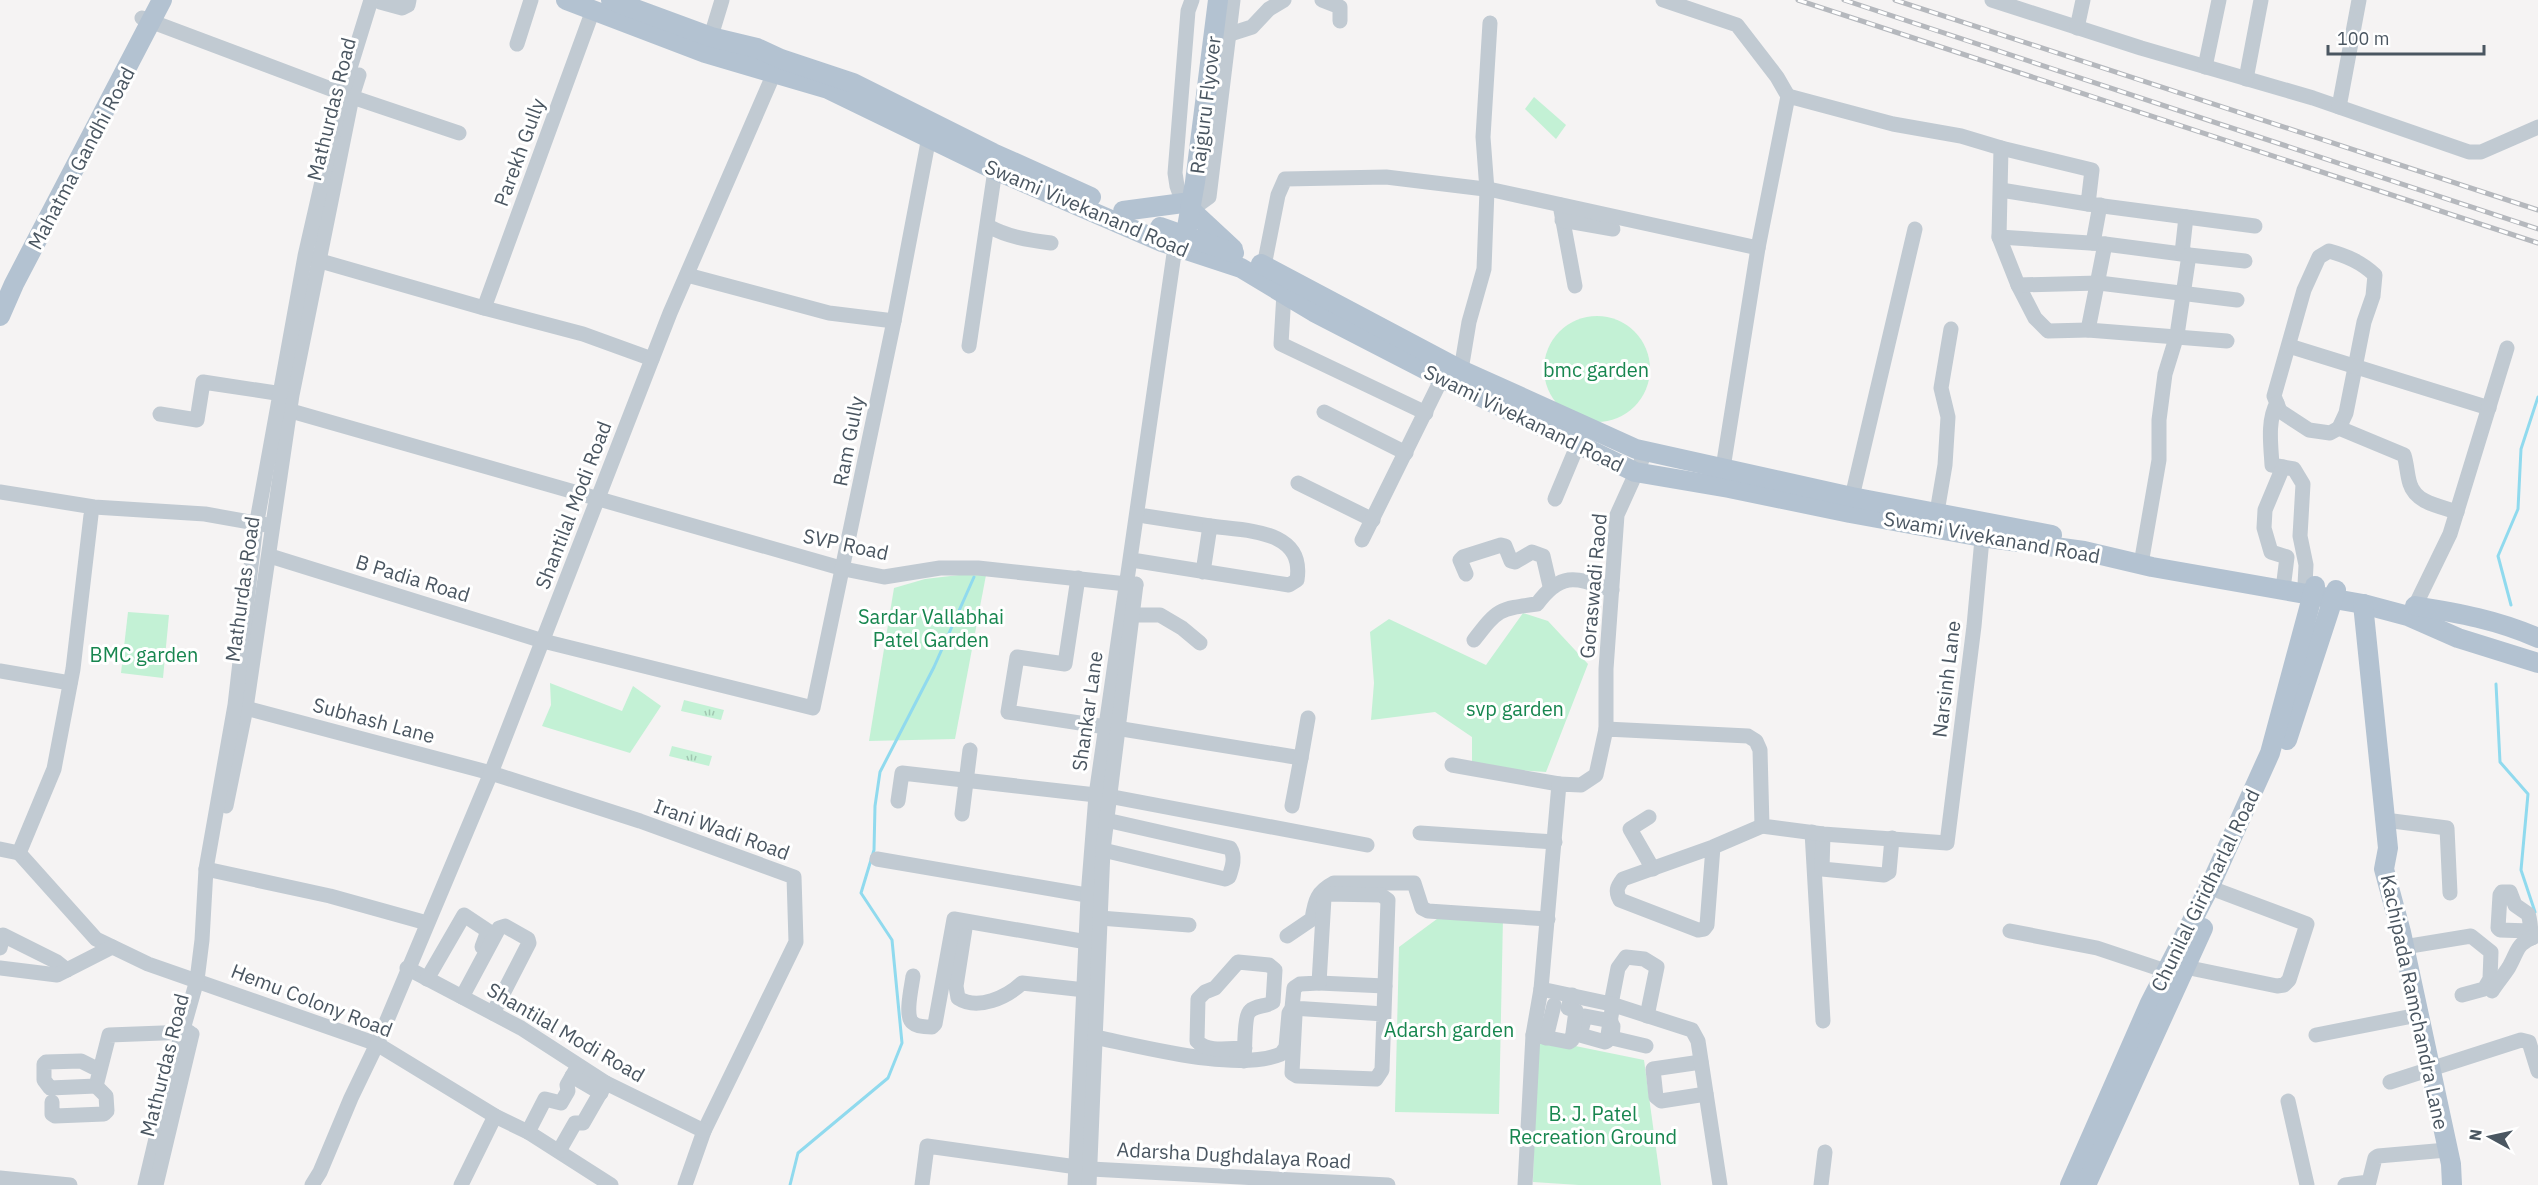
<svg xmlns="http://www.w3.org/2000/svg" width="2538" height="1185" font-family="'IBM Plex Sans',sans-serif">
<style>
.grass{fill:url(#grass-tufts)}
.park{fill:#c3f1d5}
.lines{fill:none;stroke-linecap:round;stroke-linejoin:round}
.stream{stroke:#90daee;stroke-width:3}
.minor{stroke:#c1cad2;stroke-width:15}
.major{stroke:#b3c2d1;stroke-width:20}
.rail-casing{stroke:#b5b8bd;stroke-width:5}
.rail{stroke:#fff;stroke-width:3;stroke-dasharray:9;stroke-linecap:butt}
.labels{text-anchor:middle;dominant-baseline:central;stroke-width:6;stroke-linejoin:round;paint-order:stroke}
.street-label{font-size:20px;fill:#4a5661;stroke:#fff}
.park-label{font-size:20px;fill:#17864f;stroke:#fff}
</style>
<defs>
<pattern id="grass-tufts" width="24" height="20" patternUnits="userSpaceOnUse" patternTransform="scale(1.5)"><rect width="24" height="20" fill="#c3f1d5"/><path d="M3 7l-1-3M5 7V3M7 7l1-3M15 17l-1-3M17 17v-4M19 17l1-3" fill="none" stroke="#a0c6b0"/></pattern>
</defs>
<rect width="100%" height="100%" fill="#f5f3f3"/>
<!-- grass -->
<g class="grass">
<polygon points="684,700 724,710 721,720 681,711"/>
<polygon points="672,746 712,756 709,766 669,756"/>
</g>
<!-- park -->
<g class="park">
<polygon points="1534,97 1566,125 1556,139 1525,109"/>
<circle cx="1597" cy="369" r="53"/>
<polygon points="959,575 986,575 955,739 869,741 894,588 925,579"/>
<polygon points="128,612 169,615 163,678 121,673"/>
<polygon points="1523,613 1548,621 1588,664 1546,772 1472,767 1472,737 1435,712 1371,720 1374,683 1370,632 1389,619 1486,665"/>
<polygon points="550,683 622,711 633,686 661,706 630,753 542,726 551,705"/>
<polygon points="1441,916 1503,917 1499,1114 1395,1112 1399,947"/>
<polygon points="1536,1038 1644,1060 1661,1185 1579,1185 1533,1182"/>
</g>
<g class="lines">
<!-- stream -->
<g class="stream">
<polyline points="2511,605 2498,556 2518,509 2521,449 2538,397"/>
<polyline points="2496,684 2500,762 2528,794 2521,870 2535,912"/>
<polyline points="790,1185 798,1153 888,1078 902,1043 892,940 861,893 874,850 875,806 880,772 934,667 974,577"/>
</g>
<!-- minor -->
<g class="minor">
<polyline points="1322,0 1340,7 1340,21"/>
<polyline points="1663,0 1737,25 1777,77 1788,96"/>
<polyline points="1992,0 2141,48 2313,98 2469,152 2481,152 2538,127"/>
<polyline points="380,2 402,8 408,5 409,0"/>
<polyline points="142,18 352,97 459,133"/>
<polyline points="2077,28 2083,0"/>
<polyline points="1227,35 1252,27 1269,9 1284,0"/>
<polyline points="517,44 531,0"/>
<polyline points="708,46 722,0"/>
<polyline points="2205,67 2219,0"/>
<polyline points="2246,79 2261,0"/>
<polyline points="2339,107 2359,0"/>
<polyline points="2001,148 2092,170 2088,204 2001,190"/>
<polyline points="1183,203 1177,186 1175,173 1188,11 1192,0"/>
<polyline points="2088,204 2255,226"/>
<polyline points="1560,205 1575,286"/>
<polyline points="1191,210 1209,197 1233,0"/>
<polyline points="1562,220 1613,229"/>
<path d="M 988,226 C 1008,237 1028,240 1051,243"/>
<polyline points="1999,237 2105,244 2088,330 2227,341"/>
<polyline points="2093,243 2100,205"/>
<polyline points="2105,244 2189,255 2177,335 2165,374 2159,420 2159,460 2141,564"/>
<path d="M 2329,251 C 2347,256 2361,262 2375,275 L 2373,296 L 2364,322 L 2346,413 L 2339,428 L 2330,433 L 2309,430 L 2280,411 L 2274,396 L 2304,290 L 2319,257 Z"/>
<polyline points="2182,253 2186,217"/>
<polyline points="2189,255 2245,261"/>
<polyline points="310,258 484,308 583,334 652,359"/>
<polyline points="1264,266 1278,195 1285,179 1386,177 1493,190 1758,248"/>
<polyline points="687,275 829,313 894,321"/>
<polyline points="2018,285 2035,318 2048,331 2088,330"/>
<polyline points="1284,293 1281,344 1426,413"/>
<polyline points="484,308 593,10"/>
<polyline points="969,346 995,170"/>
<polyline points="2289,346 2489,408"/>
<polyline points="1461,370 1469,322 1484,269 1487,190 1483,137 1490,23"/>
<path d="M 2277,403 C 2267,421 2271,446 2272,465 L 2294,469 L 2303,484 L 2300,536 L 2306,565 L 2305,585"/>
<polyline points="291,411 844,569 884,577 940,568 978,568 1136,585"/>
<polyline points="1324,412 1406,453"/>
<polyline points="160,414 197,420 203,382 289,395"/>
<path d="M 2339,428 L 2404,455 C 2407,464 2407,475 2410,484 C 2416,503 2439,506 2457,512"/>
<polyline points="2283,467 2265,510 2264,528 2271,552 2287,557 2284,581"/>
<polyline points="1723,468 1758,248 1788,96 1893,124 1961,136 2001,148 1999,237 2018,285 2099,283 2237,300"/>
<polyline points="1298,483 1373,520"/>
<polyline points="0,492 94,507 205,514 267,525"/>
<polyline points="1852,497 1915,229"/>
<polyline points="1555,499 1578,444"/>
<polyline points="1937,512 1945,465 1948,417 1941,388 1951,329"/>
<polyline points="1145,516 1210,526"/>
<polyline points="1362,540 1442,378"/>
<polyline points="270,556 543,641 813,708 894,321 929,137"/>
<path d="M 1138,561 L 1289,585 L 1297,580 C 1305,529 1246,531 1210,526 L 1203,572"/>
<polyline points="1466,574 1460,560 1463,557 1501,545 1505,546 1511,561 1515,562 1532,552 1543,556 1550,586"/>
<polyline points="1078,578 1065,664 1017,657 1008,712 1106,727"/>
<polyline points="2415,606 2450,534 2507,348"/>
<polyline points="1133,615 1160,615 1182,628 1200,643"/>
<path d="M 1474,640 C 1498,609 1498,609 1537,604 C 1562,570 1577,578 1612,590"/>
<polyline points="0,671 70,683"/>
<polyline points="238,706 491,773 640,821 794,877 796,942 704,1131 685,1185"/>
<polyline points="1116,728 1301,758 1292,806"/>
<polyline points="1606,729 1606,669 1617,515 1646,451"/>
<polyline points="1301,758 1308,718"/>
<polyline points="1452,765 1559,784"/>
<polyline points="1108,796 1367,845"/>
<polyline points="898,801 902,773 1096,795"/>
<polyline points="226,806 246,708 292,395 352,97 359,75"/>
<polyline points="962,814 970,750"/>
<polyline points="1649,817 1630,829 1653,869"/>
<polyline points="2385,820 2447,828 2450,893"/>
<polyline points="1812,832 1823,1021"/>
<polyline points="1420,833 1555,842"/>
<polyline points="1823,834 1822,869 1884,875 1889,872 1892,838"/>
<path d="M 1713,847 L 1707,925 L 1704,929 L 1698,930 L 1620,900 C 1615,891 1617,887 1623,879 L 1713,847 L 1762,826"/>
<polyline points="0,849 19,853"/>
<path d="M 1103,850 L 1225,879 L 1229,877 C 1232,868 1236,857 1230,848 L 1106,820"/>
<polyline points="19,853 96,939 148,964 377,1044 495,1116 528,1132 611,1185"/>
<polyline points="19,853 54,769 73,669 91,515"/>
<polyline points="877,859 1098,897"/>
<polyline points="206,869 330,896 427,923"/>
<polyline points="1100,918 1189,925"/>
<path d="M 966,922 L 956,986 L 958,998 C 978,1011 1007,997 1022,983 L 1085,990"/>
<polyline points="2010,931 2097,948 2175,974"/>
<path d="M 2530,931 L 2500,930 L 2498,928 L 2500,895 L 2502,892 L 2510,892 L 2515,905 L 2528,914 C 2531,921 2530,930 2532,938"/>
<path d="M 1287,936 L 1312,919 C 1315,900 1317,892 1334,883 L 1414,883 L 1422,908 L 1428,911 L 1548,919"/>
<polyline points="2404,947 2471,936 2491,952 2490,979 2484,989 2462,995"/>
<polyline points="0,948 3,935 57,962 67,970"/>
<polyline points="2185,967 2277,986 2284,985 2289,980 2307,924 2219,891"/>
<polyline points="0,968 57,975 112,947"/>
<polyline points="407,968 521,1028 606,1083 704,1131"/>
<path d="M 913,976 C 912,985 904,1018 913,1023 C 917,1027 927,1027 932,1027 L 935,1024 L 954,919 L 1087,942"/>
<polyline points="427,979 464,915 488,931 482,947"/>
<polyline points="1319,983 1385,986"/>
<path d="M 2492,991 C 2497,983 2504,975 2509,967 C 2520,947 2515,945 2538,935"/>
<polyline points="462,997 499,928 505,926 528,939 529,943 493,1013"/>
<polyline points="1611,1004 1618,968 1626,957 1644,959 1657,967 1647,1016"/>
<path d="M 1611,1021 L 1585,1016 L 1580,1035 L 1605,1042 L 1607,1041 C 1609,1029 1611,1017 1613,1004"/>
<polyline points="1613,1026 1612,1038 1646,1046"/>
<polyline points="1533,1035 1569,1042 1572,1040 1576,1011 1568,1008 1572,995"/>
<polyline points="2316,1035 2418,1015"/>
<path d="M 1089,1036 C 1138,1045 1235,1073 1281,1054 L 1286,1047 L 1289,1013 L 1292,1008 L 1294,988 L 1300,984 L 1319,983 L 1324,898 L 1327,894 L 1381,895 L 1388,900 L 1382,1070 L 1376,1079 L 1297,1076 L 1292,1073 L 1295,1015 L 1292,1008 L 1384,1014"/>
<polyline points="1546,1038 1554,1005"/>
<path d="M 1244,1061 C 1245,1051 1244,1016 1250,1011 C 1256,1005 1266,1007 1273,1002 L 1275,970 L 1269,965 L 1238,962 L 1215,988 L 1205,992 L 1198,999 L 1197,1041 C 1207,1053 1230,1048 1245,1048"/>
<polyline points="1701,1062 1653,1069 1656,1097 1661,1101 1706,1094"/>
<polyline points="99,1070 81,1061 46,1062 44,1064 44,1080 50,1088 96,1086 109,1035 189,1032"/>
<polyline points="572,1076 601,1093"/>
<polyline points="2390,1082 2521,1040 2529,1042 2538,1071"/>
<polyline points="2288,1101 2307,1185"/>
<polyline points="52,1102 52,1114 55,1116 104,1114 107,1111 106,1096 96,1086"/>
<polyline points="528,1132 545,1099 561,1103 568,1091 567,1085 578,1066"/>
<polyline points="559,1151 575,1123 583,1123 606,1083"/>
<polyline points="0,1178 70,1185"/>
<polyline points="145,1185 176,1054 197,980 202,940 206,869 235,705 255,532 305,256 342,94 371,0"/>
<polyline points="156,1185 192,1034"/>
<polyline points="312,1185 320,1172 351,1098 377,1044 491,773 670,313 778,64"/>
<polyline points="461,1185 495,1116"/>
<polyline points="922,1185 927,1146 1091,1169 1388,1185"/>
<polyline points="1075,1185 1088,896 1096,795 1175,247"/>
<polyline points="1089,1185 1103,850 1136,584"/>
<polyline points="1525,1185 1533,1035 1541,989"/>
<polyline points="1720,1185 1698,1041 1692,1030 1611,1004 1541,989 1559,784 1581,785 1596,775 1606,729 1748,736 1756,741 1760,750 1762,826 1823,834 1947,843 1974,626 1983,528"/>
<polyline points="1821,1185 1825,1152"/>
<polyline points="2345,1185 2369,1182 2375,1158 2378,1156 2447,1150"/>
</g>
<!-- major -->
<g class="major">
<polyline points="566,0 705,53 828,89 995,170 1162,242 1241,268 1314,312 1442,378 1635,472 1729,488 1850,513 1982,537 2084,551 2152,567 2363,604 2408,616 2458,638 2538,663"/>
<polyline points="611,0 711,37 757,48 781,59 853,83 993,153 1091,197"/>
<polyline points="1191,210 1233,249"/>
<polyline points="1123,211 1183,203"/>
<polyline points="1160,227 1234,253"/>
<polyline points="1183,250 1195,182 1218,0"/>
<polyline points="1261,264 1461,370 1636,449 1852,497 2052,535"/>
<polyline points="0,316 14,284 162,0"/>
<polyline points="2363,604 2388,848 2384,869 2401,932 2451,1164 2452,1185"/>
<path d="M 2415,606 C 2458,613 2498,620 2538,638"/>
<polyline points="2287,740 2336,590"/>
<polyline points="2070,1185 2150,1003 2210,886 2270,753 2315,586"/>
<polyline points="2086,1185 2203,928"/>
</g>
<defs>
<g id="rail">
<polyline points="1798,0 2538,243"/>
<polyline points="1844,0 2538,229"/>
<polyline points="1895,0 2538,210"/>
</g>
</defs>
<!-- rail casing -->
<use href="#rail" class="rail-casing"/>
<!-- rail -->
<use href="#rail" class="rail"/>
</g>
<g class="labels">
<!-- street labels -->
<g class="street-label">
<text transform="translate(1205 105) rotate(-83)">Rajguru Flyover</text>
<text transform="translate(331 109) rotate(-76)">Mathurdas Road</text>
<text transform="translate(519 152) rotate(-70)">Parekh Gully</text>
<text transform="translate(81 158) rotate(-62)">Mahatma Gandhi Road</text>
<text transform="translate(1087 208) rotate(23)">Swami Vivekanand Road</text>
<text transform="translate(1524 418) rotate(26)">Swami Vivekanand Road</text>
<text transform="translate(848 441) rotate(-79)">Ram Gully</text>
<text transform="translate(573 505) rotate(-69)">Shantilal Modi Road</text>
<text transform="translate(1992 537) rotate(10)">Swami Vivekanand Road</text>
<text transform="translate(846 544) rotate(12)">SVP Road</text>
<text transform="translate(413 578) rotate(17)">B Padia Road</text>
<text transform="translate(1593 586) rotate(-85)">Goraswadi Raod</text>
<text transform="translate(242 589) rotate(-82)">Mathurdas Road</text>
<text transform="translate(1946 679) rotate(-83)">Narsinh Lane</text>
<text transform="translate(1087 711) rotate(-82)">Shankar Lane</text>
<text transform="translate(374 720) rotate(15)">Subhash Lane</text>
<text transform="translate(722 829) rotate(20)">Irani Wadi Road</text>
<text transform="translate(2205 890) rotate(-64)">Chunilal Giridharlal Road</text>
<text transform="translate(312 1000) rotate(21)">Hemu Colony Road</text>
<text transform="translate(2415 1002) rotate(78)">Kachipada Ramchandra Lane</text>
<text transform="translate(566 1032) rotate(30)">Shantilal Modi Road</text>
<text transform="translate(164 1065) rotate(-76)">Mathurdas Road</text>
<text transform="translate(1234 1155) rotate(3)">Adarsha Dughdalaya Road</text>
</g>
<!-- park labels -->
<g class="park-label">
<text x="1596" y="369">bmc garden</text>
<text x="931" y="616">Sardar Vallabhai<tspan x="931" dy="23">Patel Garden</tspan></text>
<text x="144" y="654">BMC garden</text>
<text x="1515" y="708">svp garden</text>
<text x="1449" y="1029">Adarsh garden</text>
<text x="1593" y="1113">B. J. Patel<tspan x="1593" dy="23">Recreation Ground</tspan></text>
</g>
</g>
<!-- north arrow -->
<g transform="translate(2490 1137) rotate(278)" stroke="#ffffff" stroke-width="4.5" paint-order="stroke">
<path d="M0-4.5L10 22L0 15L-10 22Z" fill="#4a5661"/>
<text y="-9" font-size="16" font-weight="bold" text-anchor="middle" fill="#4a5661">N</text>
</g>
<!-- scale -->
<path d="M2328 45v9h156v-9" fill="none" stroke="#4a5661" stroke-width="3"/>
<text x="2337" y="45" font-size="18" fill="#4a5661" stroke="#ffffff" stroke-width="4.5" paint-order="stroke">100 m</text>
</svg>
